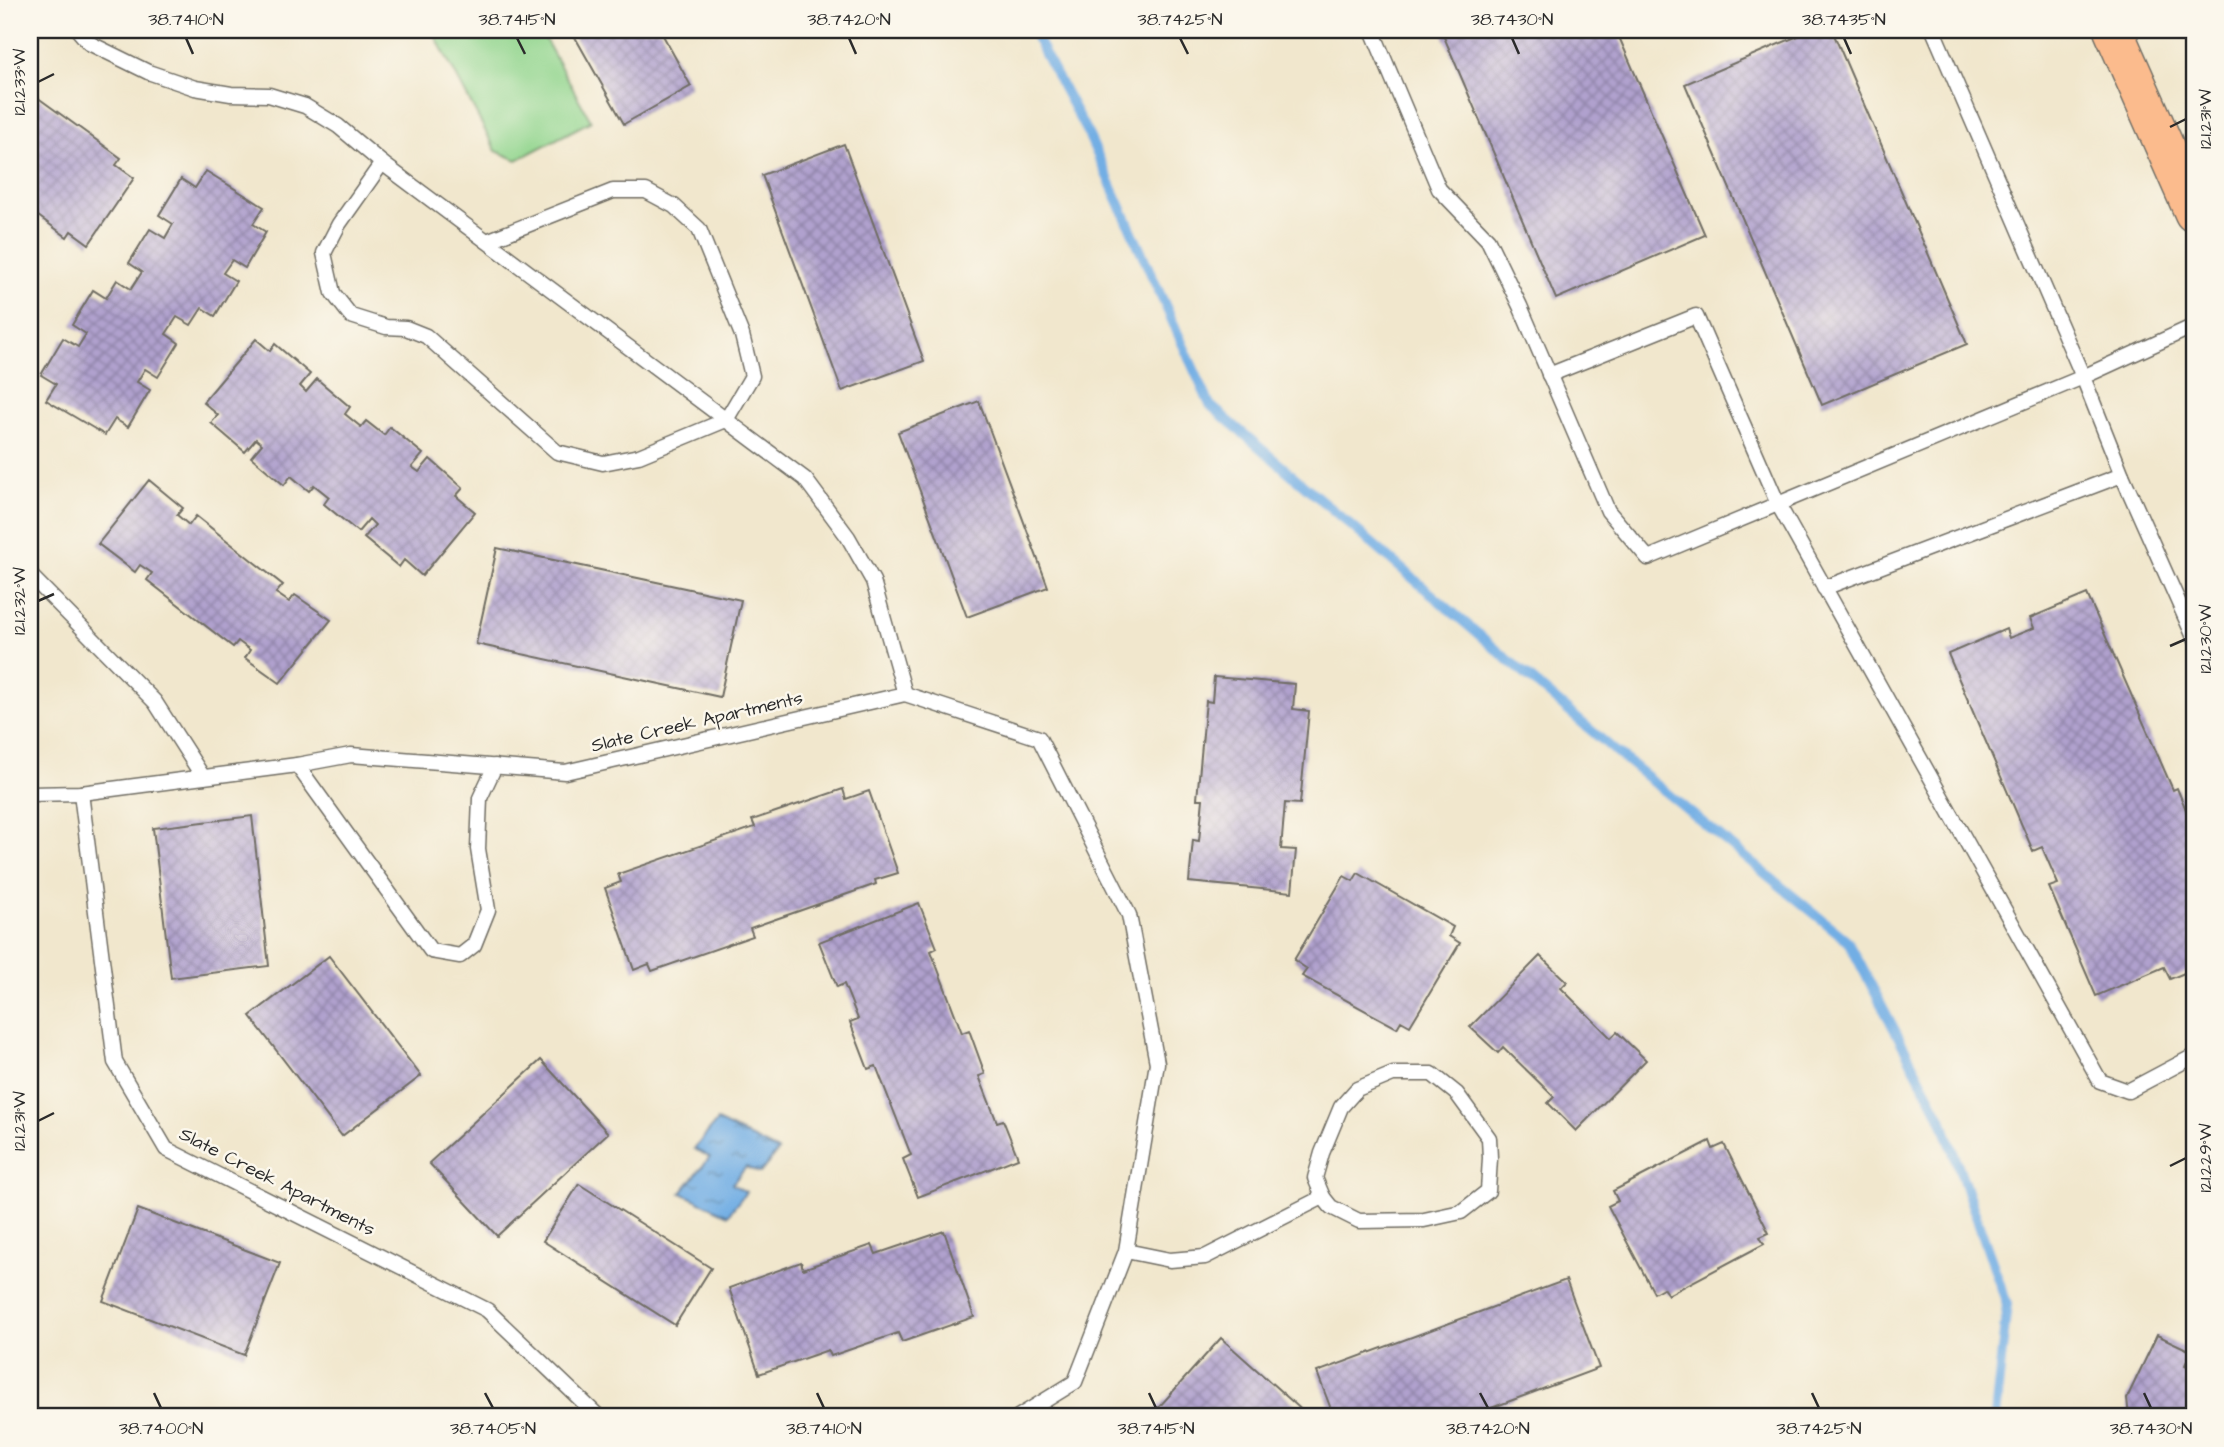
<svg xmlns="http://www.w3.org/2000/svg" width="2224" height="1447" font-family="'Architects Daughter',sans-serif">
<style>
.green{fill:#92d58e;stroke:#5e805c;stroke-width:2}
.water{fill:url(#water-ripples);stroke:#4e6c88;stroke-width:2}
.lines{fill:none;stroke-linecap:round;stroke-linejoin:round}
.stream{stroke:#72aee4;stroke-width:10}
.building{fill:url(#building-cross-hatch)}
.service-casing{stroke:#706d64;stroke-width:17}
.primary-casing{stroke:#706d64;stroke-width:41}
.service{stroke:#fff;stroke-width:14}
.primary{stroke:#fbbb8d;stroke-width:38}
.ticks{fill:none;stroke:#2b2b2b;stroke-width:2.5}
.labels{text-anchor:middle;dominant-baseline:central;stroke-width:5;stroke-linejoin:round;paint-order:stroke}
.street-label{font-size:19px;fill:#2b2b2b;stroke:#fbf7ec}
.neatline{fill:none;stroke:#2b2b2b;stroke-width:2.5}
.ticks-label{font-size:18px;text-anchor:middle;fill:#2b2b2b}
</style>
<defs>
<pattern id="water-ripples" width="26" height="14" patternUnits="userSpaceOnUse" patternTransform="scale(1.75)"><rect width="26" height="14" fill="#72aee4"/><path d="M2 4q2-2 4 0t4 0M15 11q2-2 4 0t4 0" fill="none" stroke="#5e8eb9"/></pattern>
<pattern id="building-cross-hatch" width="8" height="8" patternUnits="userSpaceOnUse" patternTransform="scale(1.75)"><rect width="8" height="8" fill="#b0a1ce"/><path d="M0 0l8 8M0 8l8-8" fill="none" stroke="#8f83a7"/></pattern>
</defs>
<rect width="100%" height="100%" fill="#fbf7ec"/>
<filter id="ink" filterUnits="userSpaceOnUse"><feTurbulence type="fractalNoise" baseFrequency=".0143" numOctaves="2"/><feDisplacementMap in="SourceGraphic" scale="14" xChannelSelector="R" yChannelSelector="G"/><feConvolveMatrix kernelMatrix="1 2 1 2 8 2 1 2 1" color-interpolation-filters="sRGB"/></filter>
<filter id="wash" filterUnits="userSpaceOnUse"><feTurbulence type="fractalNoise" baseFrequency=".00686" numOctaves="4" result="noise"/><feDisplacementMap in="SourceGraphic" scale="28" xChannelSelector="R" yChannelSelector="G"/><feGaussianBlur stdDeviation="1.57" result="paint"/><feColorMatrix in="noise" values="0 0 0 0 0 0 0 0 0 0 0 0 0 0 0 0 0 1.4 0 .05"/><feComposite in="paint" operator="in"/></filter>
<g filter="url(#wash)">
<rect width="100%" height="100%" fill="#f1e7cd"/>
<!-- green -->
<polygon class="green" points="432,30 540,30 591,121 517,160 496,151"/>
<!-- water -->
<polygon class="water" points="717,1121 778,1151 760,1173 746,1167 732,1184 746,1192 728,1215 681,1193 710,1157 694,1149"/>
<g class="lines">
<!-- stream -->
<polyline class="stream" points="1032,30 1089,136 1210,405 1614,750 1848,941 1942,1120 2007,1304 1995,1417"/>
</g>
<g id="blocks">
<!-- building -->
<g class="building">
<polygon points="571,30 660,30 691,86 624,124"/>
<polygon points="1441,30 1616,30 1705,235 1556,299"/>
<polygon points="1812,30 1832,30 1967,344 1822,405 1685,84"/>
<polygon points="30,92 121,158 116,165 134,178 89,244 71,231 67,237 30,210"/>
<polygon points="844,144 924,361 842,391 762,175"/>
<polygon points="206,171 264,207 253,224 266,232 245,268 232,260 223,273 236,281 215,316 202,308 191,325 177,317 166,334 179,343 158,377 145,369 137,382 150,390 128,427 115,419 105,435 46,400 56,384 41,375 63,338 78,347 86,334 72,325 93,290 106,298 117,280 131,289 142,272 129,263 150,229 165,238 173,224 159,215 181,179 195,188"/>
<polygon points="256,339 270,351 275,344 310,374 300,386 306,392 317,379 350,407 345,414 361,427 366,421 384,435 390,427 423,454 412,467 419,472 430,459 463,488 456,496 475,512 422,576 404,560 399,567 364,538 375,525 369,519 358,532 324,504 329,497 314,485 309,491 291,476 284,485 251,457 262,444 256,439 245,452 211,423 218,415 203,402"/>
<polygon points="979,401 1048,587 967,617 898,432"/>
<polygon points="149,480 183,508 177,515 189,525 196,516 283,585 276,593 289,602 295,595 331,620 280,683 245,658 250,650 238,641 233,647 147,580 152,573 140,565 135,572 98,544"/>
<polygon points="497,548 741,600 720,697 476,644"/>
<polygon points="2087,594 2173,790 2177,788 2194,829 2194,969 2170,979 2164,967 2096,996 2049,887 2058,884 2042,847 2033,851 1948,654 2006,629 2009,638 2034,628 2030,618"/>
<polygon points="1214,677 1295,684 1293,709 1309,711 1300,804 1285,803 1281,849 1296,850 1292,892 1189,882 1193,840 1199,841 1203,799 1197,799 1206,701 1212,702"/>
<polygon points="843,789 846,799 869,791 898,873 875,880 876,884 750,928 753,936 652,971 649,964 634,970 605,888 621,882 618,874 755,827 752,820"/>
<polygon points="252,816 269,966 171,978 153,828"/>
<polygon points="1358,873 1453,927 1449,936 1460,943 1410,1026 1401,1021 1397,1028 1302,976 1307,969 1294,960 1344,876 1353,881"/>
<polygon points="919,903 937,948 931,951 962,1033 969,1030 985,1074 979,1076 997,1122 1003,1120 1018,1158 918,1197 903,1159 911,1155 876,1066 868,1069 850,1022 858,1019 844,984 837,987 819,942"/>
<polygon points="329,956 421,1076 342,1136 250,1016"/>
<polygon points="1540,956 1567,982 1561,988 1611,1038 1617,1032 1646,1060 1576,1131 1548,1103 1554,1097 1503,1047 1498,1053 1470,1027"/>
<polygon points="541,1060 608,1133 497,1236 429,1163"/>
<polygon points="1710,1141 1713,1149 1724,1144 1769,1233 1760,1237 1764,1244 1668,1295 1663,1288 1654,1293 1608,1206 1618,1201 1613,1191"/>
<polygon points="579,1184 711,1268 675,1325 543,1241"/>
<polygon points="138,1209 280,1263 244,1355 103,1301"/>
<polygon points="944,1231 974,1317 902,1342 898,1333 831,1356 828,1350 759,1374 729,1288 801,1262 803,1269 872,1245 876,1254"/>
<polygon points="1566,1280 1599,1368 1467,1417 1334,1417 1317,1372"/>
<polygon points="2157,1335 2191,1351 2185,1365 2194,1369 2194,1417 2129,1417 2127,1398"/>
<polygon points="1221,1338 1304,1412 1300,1417 1150,1417"/>
</g>
</g>
</g>
<g filter="url(#ink)">
<use href="#blocks" fill-opacity="0" stroke="#706d64" stroke-width="2"/>
<g class="lines">
<defs>
<g id="service">
<polyline points="1372,30 1439,189 1488,240 1520,306 1608,511 1648,558 2083,377 1933,30"/>
<polyline points="382,163 339,224 324,253 333,293 351,316 386,327 406,328 426,336 557,452 603,463 639,456 726,420 752,376 742,335 699,229 674,206 646,191 613,191 487,241"/>
<polyline points="1549,375 1696,316 1778,504 2100,1081 2128,1091 2194,1056"/>
<polyline points="2122,475 2083,377 2194,326"/>
<polyline points="30,575 155,702 203,777"/>
<polyline points="1824,588 2122,475 2194,637"/>
<polyline points="905,694 1039,738 1129,915 1157,1063 1126,1251 1075,1382 1018,1417"/>
<polyline points="297,765 431,951 460,956 474,945 488,910 478,849 480,798 495,766"/>
<polyline points="81,793 115,1062 166,1149 487,1310 599,1417"/>
<polyline points="30,794 81,793 297,765 351,755 565,772 905,694 873,581 848,537 805,479 382,163 338,126 305,106 269,95 231,94 195,88 148,72 89,43 78,30"/>
<polygon points="1393,1074 1432,1074 1457,1094 1489,1138 1490,1158 1488,1191 1461,1212 1424,1220 1359,1221 1331,1207 1323,1197 1315,1178 1322,1153 1341,1107 1357,1089"/>
<polyline points="1126,1251 1170,1260 1205,1257 1323,1197"/>
</g>
<polyline id="primary" points="2113,30 2194,213"/>
</defs>
<!-- service casing -->
<use href="#service" class="service-casing"/>
<!-- primary casing -->
<use href="#primary" class="primary-casing"/>
<!-- service -->
<use href="#service" class="service"/>
<!-- primary -->
<use href="#primary" class="primary"/>
</g>
</g>
<!-- ticks -->
<path class="ticks" d="M 186,38 L 193,54M 517,38 L 525,54M 849,38 L 856,54M 1180,38 L 1188,54M 1512,38 L 1519,54M 1844,38 L 1851,54M 38,82 L 54,74M 2170,127 L 2186,119M 38,601 L 54,594M 2170,646 L 2186,639M 38,1121 L 54,1113M 2170,1166 L 2186,1158M 154,1393 L 161,1408M 485,1393 L 493,1408M 817,1393 L 824,1408M 1149,1393 L 1156,1408M 1480,1393 L 1488,1408M 1812,1393 L 1819,1408M 2144,1393 L 2151,1408"/>
<g class="labels">
<!-- street labels -->
<g class="street-label">
<text transform="translate(697 722) rotate(-13)">Slate Creek Apartments</text>
<text transform="translate(277 1182) rotate(27)">Slate Creek Apartments</text>
</g>
</g>
<!-- margin -->
<rect width="2224" height="1447" fill="none" stroke="#fbf7ec" stroke-width="77"/>
<rect x="38" y="38" width="2148" height="1370" class="neatline"/>
<g class="ticks-label">
<text x="186" y="25">38.7410°N</text>
<text x="517" y="25">38.7415°N</text>
<text x="849" y="25">38.7420°N</text>
<text x="1180" y="25">38.7425°N</text>
<text x="1512" y="25">38.7430°N</text>
<text x="1844" y="25">38.7435°N</text>
<text transform="translate(19 82) rotate(-90)" y="6">121.233°W</text>
<text transform="translate(2205 119) rotate(-90)" y="6">121.231°W</text>
<text transform="translate(19 601) rotate(-90)" y="6">121.232°W</text>
<text transform="translate(2205 639) rotate(-90)" y="6">121.230°W</text>
<text transform="translate(19 1121) rotate(-90)" y="6">121.231°W</text>
<text transform="translate(2205 1158) rotate(-90)" y="6">121.229°W</text>
<text x="161" y="1434">38.7400°N</text>
<text x="493" y="1434">38.7405°N</text>
<text x="824" y="1434">38.7410°N</text>
<text x="1156" y="1434">38.7415°N</text>
<text x="1488" y="1434">38.7420°N</text>
<text x="1819" y="1434">38.7425°N</text>
<text x="2151" y="1434">38.7430°N</text>
</g>
</svg>
